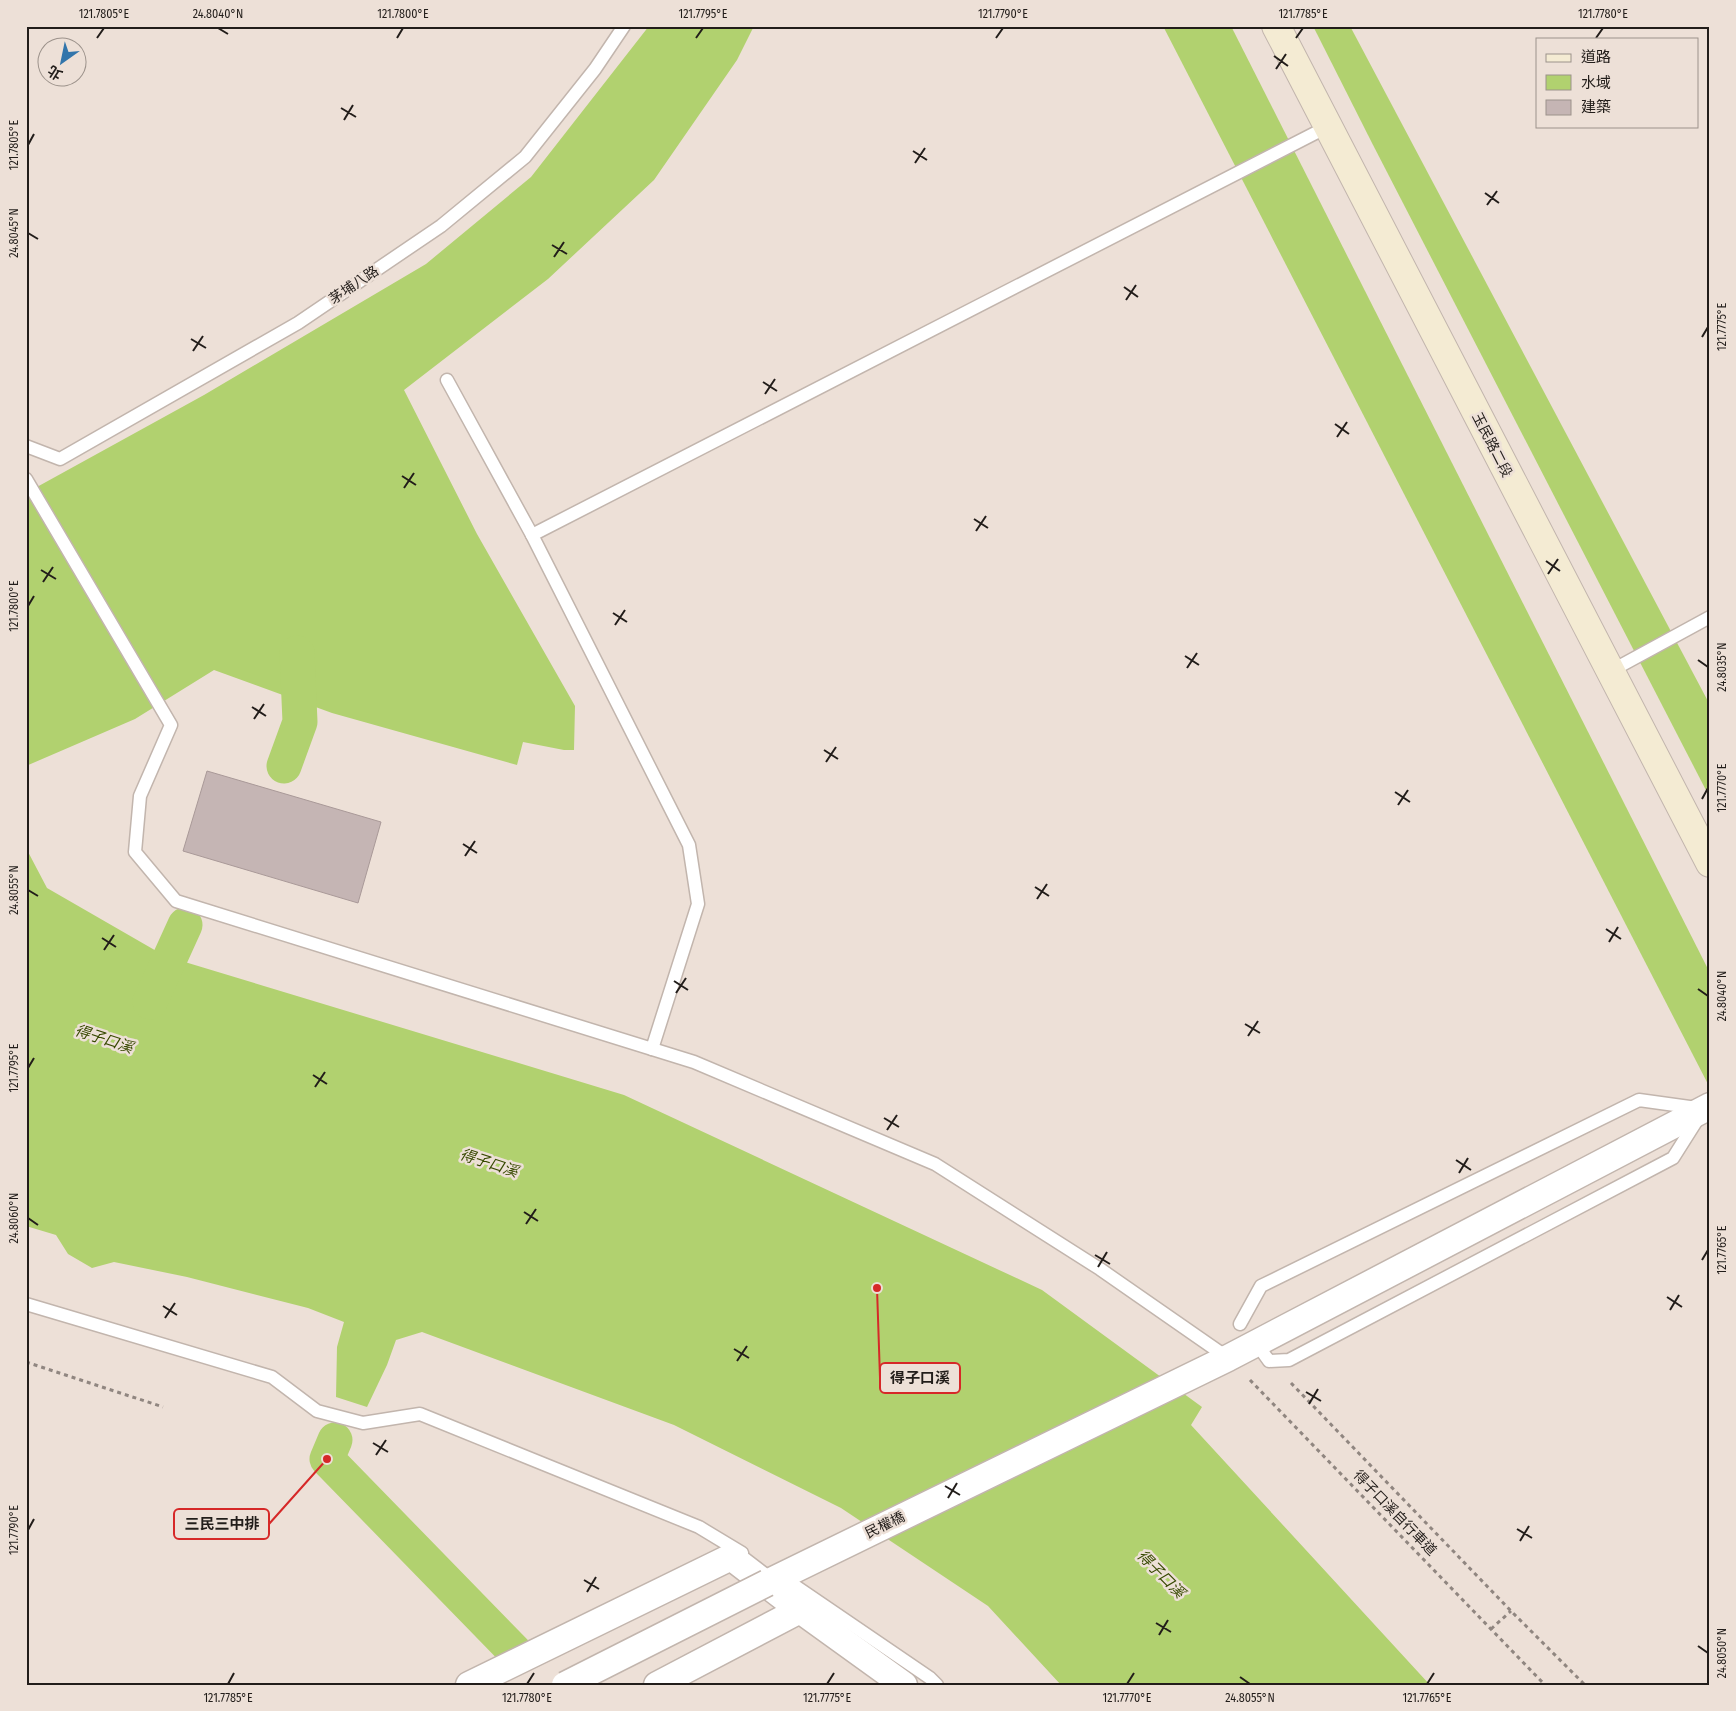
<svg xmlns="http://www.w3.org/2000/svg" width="1736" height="1711" font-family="'Fira Sans Condensed','Noto Sans TC',sans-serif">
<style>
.water{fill:#b1d16f}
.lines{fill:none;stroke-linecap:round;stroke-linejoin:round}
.canal{stroke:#b1d16f;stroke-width:35}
.building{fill:#c5b5b4;stroke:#a99998}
.lane-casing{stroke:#c2b5ad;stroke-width:15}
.street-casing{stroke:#c2b5ad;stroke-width:29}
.secondary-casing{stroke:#c2b5ad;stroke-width:30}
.path{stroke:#908680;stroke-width:3;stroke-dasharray:4 4;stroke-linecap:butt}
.lane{stroke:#fff;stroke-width:12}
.street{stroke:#fff;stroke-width:26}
.secondary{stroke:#f4ebd3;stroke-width:28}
.street-bridge-casing{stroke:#c2b5ad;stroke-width:29;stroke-linecap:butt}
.street-bridge{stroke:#fff;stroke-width:26}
.ticks{fill:none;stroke:#221d1a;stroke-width:2}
.labels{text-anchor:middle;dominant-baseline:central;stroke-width:5;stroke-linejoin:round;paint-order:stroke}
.street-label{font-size:14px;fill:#221d1a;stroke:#ede0d7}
.water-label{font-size:15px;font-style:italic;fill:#374900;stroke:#ede0d7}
.leader{fill:none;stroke:#d62828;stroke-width:2}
.callout-dot{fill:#d62828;stroke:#ede0d7;stroke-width:2}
.callout{fill:#ede0d7;stroke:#d62828;stroke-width:2}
.callout-label{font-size:15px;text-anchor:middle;font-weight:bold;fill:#221d1a}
.neatline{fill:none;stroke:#221d1a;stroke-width:2}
.ticks-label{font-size:12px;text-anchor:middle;fill:#221d1a}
</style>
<rect width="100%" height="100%" fill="#ede0d7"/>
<!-- water -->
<g class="water">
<polygon points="649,26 754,26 737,60 654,180 548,279 404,390 477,534 575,706 574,750 564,750 523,742 517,765 332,713 214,670 135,719 26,766 26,493 204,395 426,264 531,177"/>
<polygon points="1163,26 1231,26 1710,973 1710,1088"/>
<polygon points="1313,26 1350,26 1710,705 1710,798 1372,143"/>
<polygon points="26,848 47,888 165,956 624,1095 1042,1290 1202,1407 1191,1425 1430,1685 1061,1685 988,1606 841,1508 674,1425 422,1332 396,1340 387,1365 367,1407 336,1397 337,1347 344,1322 308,1308 187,1277 114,1262 92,1268 68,1254 56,1235 26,1226"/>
</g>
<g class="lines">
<!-- canal -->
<g class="canal">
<polyline points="284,766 300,722 297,653"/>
<polyline points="150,1002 185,925"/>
<polyline points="335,1440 327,1459 518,1655"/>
</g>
</g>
<!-- building -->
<polygon class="building" points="207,771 381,822 358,903 183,851"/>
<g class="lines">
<defs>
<g id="lane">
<polyline points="447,380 532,535"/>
<polyline points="26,446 60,459 298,323 441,226 525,157 595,69 624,26"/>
<polyline points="26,479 171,725 140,796 135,852 176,901 694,1062 935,1164 1100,1269 1228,1358"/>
<polyline points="1609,672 1710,617"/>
<polyline points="652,1049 698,904 689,845 532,535 1329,126"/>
<polyline points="26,1304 272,1377 317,1411 363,1423 420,1414 699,1527 742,1553"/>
<polyline points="1240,1324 1261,1286 1639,1100 1704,1109 1673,1158 1289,1360 1269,1361 1264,1354"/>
<polyline points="779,1575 930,1678 937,1685"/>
</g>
<g id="street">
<polyline points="767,1583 1228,1358 1710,1106"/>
<polyline points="469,1685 731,1557 800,1610 904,1685"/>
<polyline points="657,1685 800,1610"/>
</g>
<path id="secondary" d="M 1276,26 C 1423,304 1563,585 1710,863"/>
</defs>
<!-- lane casing -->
<use href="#lane" class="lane-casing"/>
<!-- street casing -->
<use href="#street" class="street-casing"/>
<!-- secondary casing -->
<use href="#secondary" class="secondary-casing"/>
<!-- path -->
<g class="path">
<polyline points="26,1362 163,1407"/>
<polyline points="1250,1380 1545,1685"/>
<polyline points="1291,1383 1511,1611 1585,1685"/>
<polyline points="1491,1629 1511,1611"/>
</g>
<!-- lane -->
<use href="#lane" class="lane"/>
<!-- street -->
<use href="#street" class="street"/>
<!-- secondary -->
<use href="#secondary" class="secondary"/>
<defs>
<polyline id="street-bridge" points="565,1685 767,1583"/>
</defs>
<!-- street-bridge casing -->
<use href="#street-bridge" class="street-bridge-casing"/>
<!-- street-bridge -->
<use href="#street-bridge" class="street-bridge"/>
</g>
<!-- ticks -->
<path class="ticks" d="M 218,28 L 228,34M 97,38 L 104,28M 397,38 L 403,28M 696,38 L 703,28M 996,38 L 1003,28M 1296,38 L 1303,28M 1596,38 L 1603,28M 1274,56 L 1288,66M 1276,69 L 1286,54M 341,108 L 356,117M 344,120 L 353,105M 28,145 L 34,134M 913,151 L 927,160M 915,163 L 925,148M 1485,193 L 1499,203M 1487,205 L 1497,191M 28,233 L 38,239M 552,245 L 567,254M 554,257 L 564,242M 1124,287 L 1138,297M 1126,300 L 1136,285M 1702,337 L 1708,327M 191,339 L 206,348M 193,351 L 203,336M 763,382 L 777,391M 765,394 L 775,379M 1335,424 L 1349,434M 1337,437 L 1347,422M 402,476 L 416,485M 404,488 L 414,473M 974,519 L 988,528M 976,531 L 986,516M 1546,561 L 1560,571M 41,570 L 56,579M 1548,574 L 1558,559M 43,582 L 53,567M 28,606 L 34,596M 613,613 L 627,622M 615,625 L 625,610M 1185,656 L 1199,665M 1698,660 L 1708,667M 1187,668 L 1197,653M 252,707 L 266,716M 254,719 L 264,704M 824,750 L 838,759M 826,762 L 836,747M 1395,792 L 1410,802M 1702,799 L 1708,788M 1398,805 L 1408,790M 463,844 L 477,853M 465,856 L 475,841M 1035,887 L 1049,896M 28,890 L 38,896M 1037,899 L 1047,884M 1606,929 L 1621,939M 102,938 L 116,947M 1609,942 L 1618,927M 104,950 L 114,935M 674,981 L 688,990M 1698,989 L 1708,996M 676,993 L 686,978M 1245,1024 L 1260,1033M 1248,1036 L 1258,1021M 28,1068 L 34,1058M 313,1075 L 327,1084M 315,1087 L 325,1072M 884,1118 L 899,1127M 887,1130 L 897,1115M 1456,1160 L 1471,1170M 1459,1173 L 1468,1158M 524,1212 L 538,1221M 28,1218 L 38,1225M 526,1224 L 536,1209M 1095,1255 L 1110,1264M 1702,1260 L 1708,1250M 1098,1267 L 1107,1252M 1667,1297 L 1682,1307M 163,1306 L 177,1315M 1670,1310 L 1679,1295M 165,1318 L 175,1303M 734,1349 L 749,1358M 737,1361 L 747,1346M 1306,1392 L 1321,1401M 1309,1404 L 1318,1389M 373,1443 L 388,1452M 376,1455 L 386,1440M 945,1486 L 960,1495M 948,1498 L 957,1483M 1517,1529 L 1532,1538M 28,1530 L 34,1519M 1520,1541 L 1529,1526M 584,1580 L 599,1589M 587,1592 L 596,1577M 1156,1623 L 1171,1632M 1159,1635 L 1168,1620M 1698,1646 L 1708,1653M 1240,1677 L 1250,1684M 228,1684 L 234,1673M 527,1684 L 534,1673M 827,1684 L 834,1673M 1127,1684 L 1134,1673M 1427,1684 L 1434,1673"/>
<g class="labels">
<!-- street labels -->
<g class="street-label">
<text transform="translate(354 285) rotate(-34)">茅埔八路</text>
<text transform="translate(1492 445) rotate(63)">玉民路二段</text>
<text transform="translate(1395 1513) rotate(46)">得子口溪自行車道</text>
<text transform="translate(885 1525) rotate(-26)">民權橋</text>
</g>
<!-- water labels -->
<g class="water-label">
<text transform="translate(104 1039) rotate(18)">得子口溪</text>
<text transform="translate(489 1163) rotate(18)">得子口溪</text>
<text transform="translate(1161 1574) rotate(45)">得子口溪</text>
</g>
</g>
<!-- callouts -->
<path class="leader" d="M877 1288L880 1378M327 1459L269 1524"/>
<g class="callout-dot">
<circle cx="877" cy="1288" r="5"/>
<circle cx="327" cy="1459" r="5"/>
</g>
<g class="callout">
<rect x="880" y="1363" width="80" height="30" rx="5"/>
<rect x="174" y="1509" width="95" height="30" rx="5"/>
</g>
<g class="callout-label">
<text x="920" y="1383">得子口溪</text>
<text x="222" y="1529">三民三中排</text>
</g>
<!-- border -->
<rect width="1736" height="1711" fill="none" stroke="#ede0d7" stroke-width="55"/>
<!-- legend -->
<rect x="1536" y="38" width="162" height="90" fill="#ede0d7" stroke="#9c928b"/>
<rect x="1546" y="54" width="25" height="8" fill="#f4ebd3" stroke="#9c928b"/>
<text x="1581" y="62" font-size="15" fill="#221d1a">道路</text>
<rect x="1546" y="75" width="25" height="15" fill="#b1d16f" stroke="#9c928b"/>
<text x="1581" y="88" font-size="15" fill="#221d1a">水域</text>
<rect x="1546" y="100" width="25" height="15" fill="#c5b5b4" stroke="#9c928b"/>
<text x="1581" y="112" font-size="15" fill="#221d1a">建築</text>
<!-- north arrow -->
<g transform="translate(62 62) rotate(213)"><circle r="24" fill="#ede0d7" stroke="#9c928b"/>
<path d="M0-4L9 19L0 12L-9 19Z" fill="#3275ab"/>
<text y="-8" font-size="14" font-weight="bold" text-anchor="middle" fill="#221d1a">北</text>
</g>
<rect x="28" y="28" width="1680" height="1656" class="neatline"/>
<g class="ticks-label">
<text x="104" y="18">121.7805°E</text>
<text x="218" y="18">24.8040°N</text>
<text x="403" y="18">121.7800°E</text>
<text x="703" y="18">121.7795°E</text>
<text x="1003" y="18">121.7790°E</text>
<text x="1303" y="18">121.7785°E</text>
<text x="1603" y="18">121.7780°E</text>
<text transform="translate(14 145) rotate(-90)" y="4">121.7805°E</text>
<text transform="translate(14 233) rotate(-90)" y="4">24.8045°N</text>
<text transform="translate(1722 327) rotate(-90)" y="4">121.7775°E</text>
<text transform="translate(14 606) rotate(-90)" y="4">121.7800°E</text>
<text transform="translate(1722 667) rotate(-90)" y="4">24.8035°N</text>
<text transform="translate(1722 788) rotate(-90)" y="4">121.7770°E</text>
<text transform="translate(14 890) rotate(-90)" y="4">24.8055°N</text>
<text transform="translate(1722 996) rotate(-90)" y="4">24.8040°N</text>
<text transform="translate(14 1068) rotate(-90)" y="4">121.7795°E</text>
<text transform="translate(14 1218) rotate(-90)" y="4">24.8060°N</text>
<text transform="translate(1722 1250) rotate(-90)" y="4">121.7765°E</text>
<text transform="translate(14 1530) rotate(-90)" y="4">121.7790°E</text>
<text transform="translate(1722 1653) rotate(-90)" y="4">24.8050°N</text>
<text x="228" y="1702">121.7785°E</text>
<text x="527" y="1702">121.7780°E</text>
<text x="827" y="1702">121.7775°E</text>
<text x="1127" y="1702">121.7770°E</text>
<text x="1250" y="1702">24.8055°N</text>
<text x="1427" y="1702">121.7765°E</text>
</g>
</svg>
